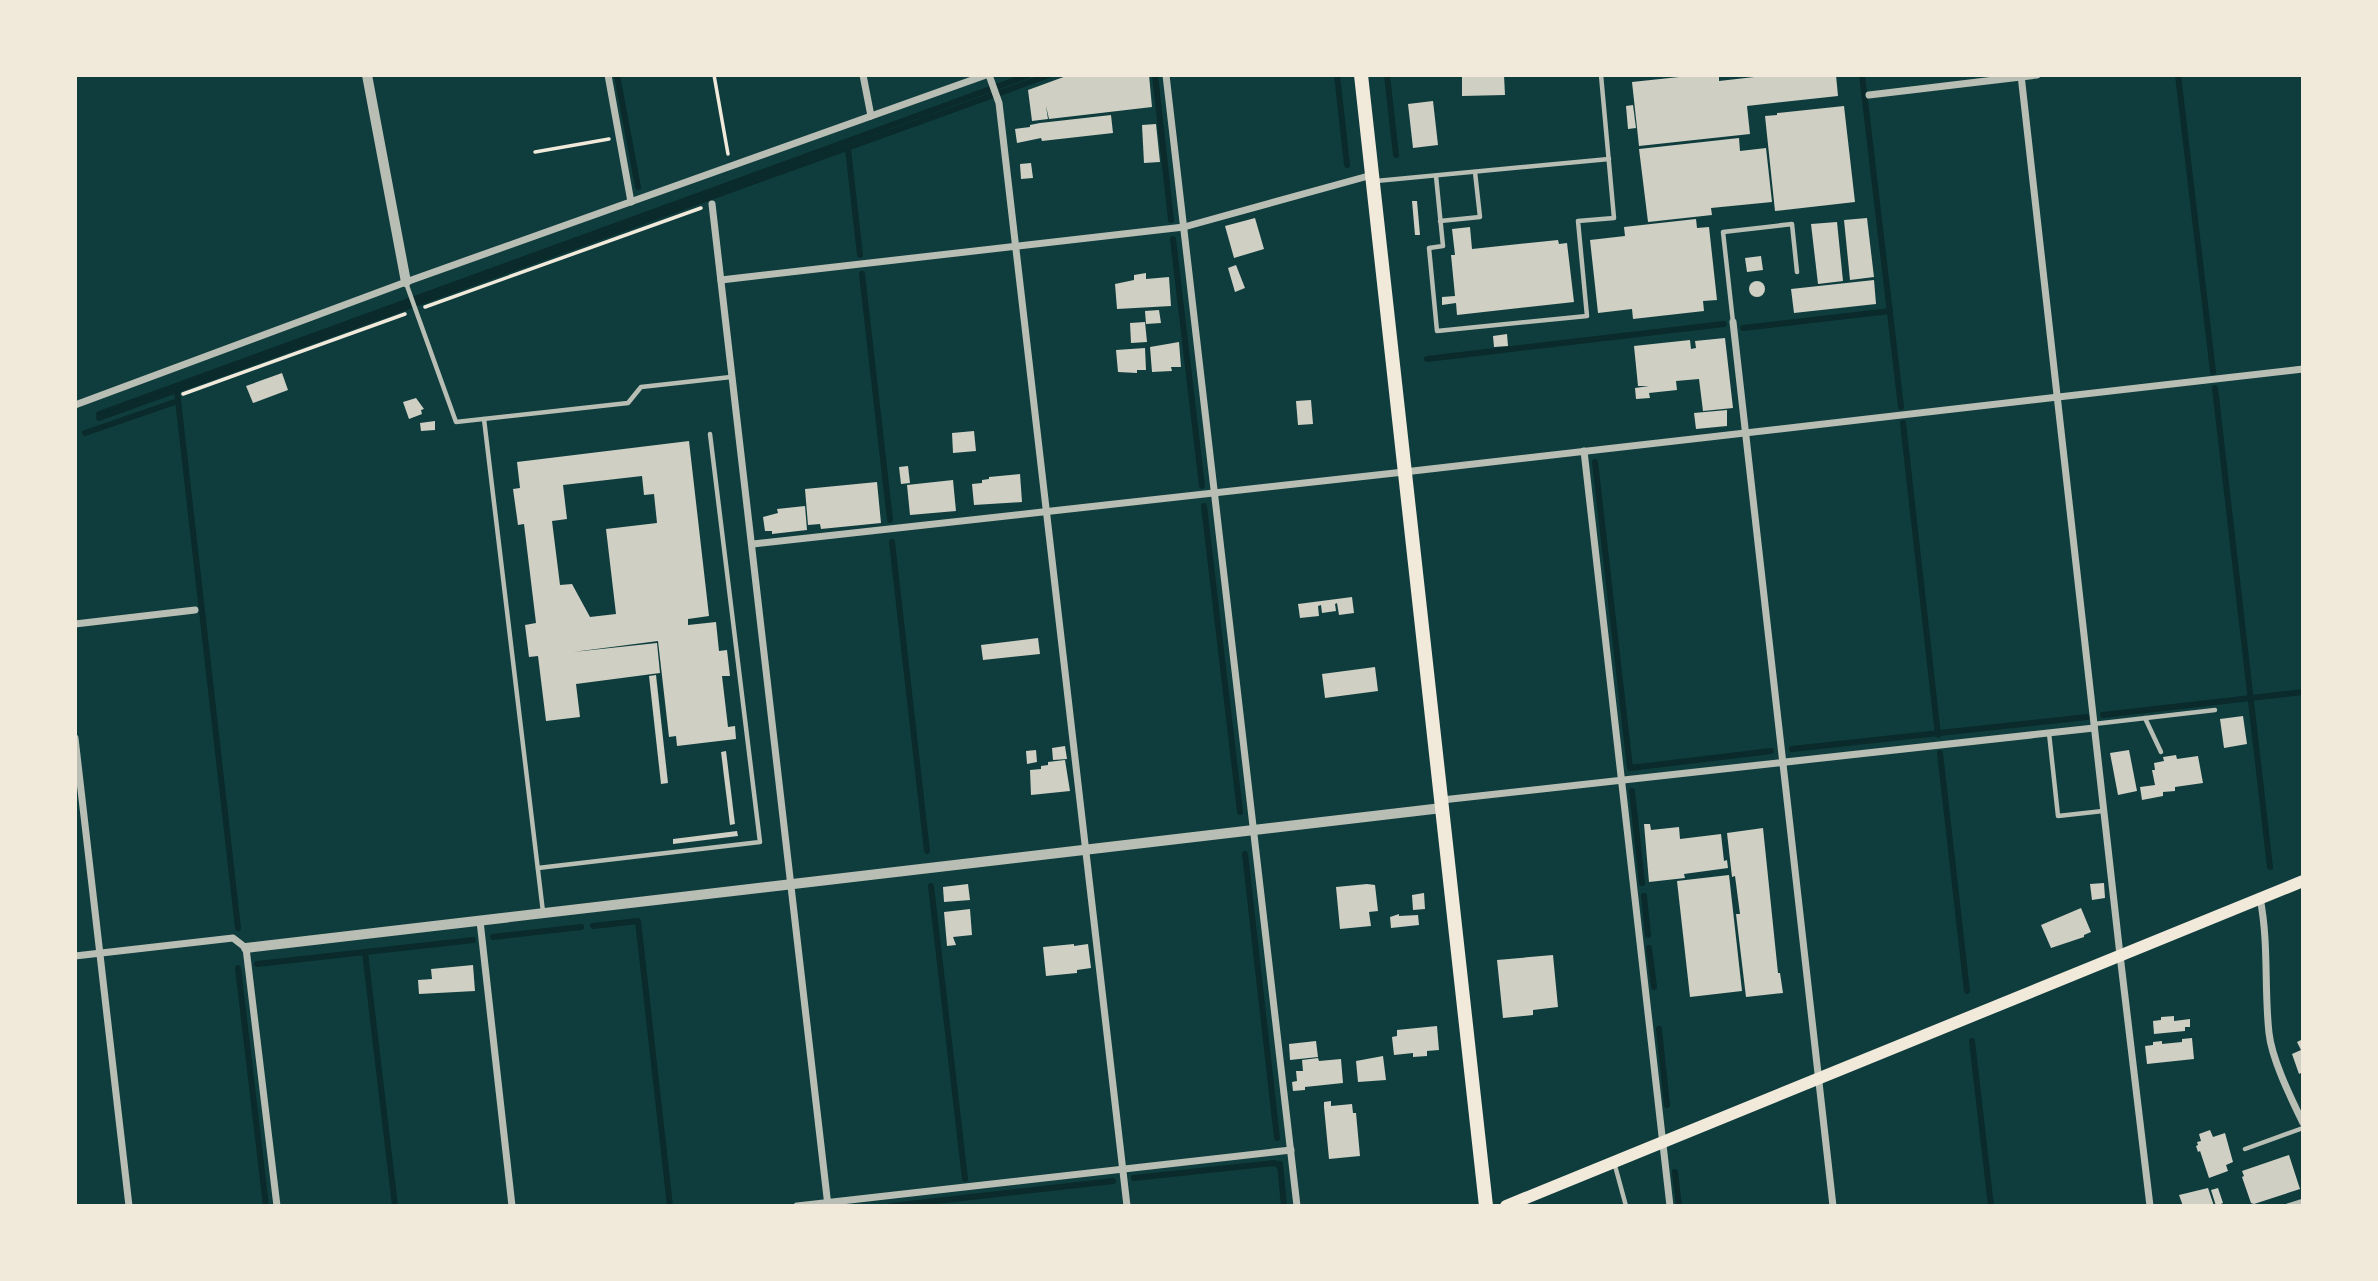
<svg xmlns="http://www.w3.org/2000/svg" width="2378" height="1281" font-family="'Public Sans',sans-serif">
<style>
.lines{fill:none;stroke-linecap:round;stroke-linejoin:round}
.stream{stroke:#0a2a2b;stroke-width:6}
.building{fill:#cfcfc3;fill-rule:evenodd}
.path{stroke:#f1e9da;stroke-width:3.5}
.service{stroke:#b8beb3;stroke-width:4.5}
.minor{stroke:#b8beb3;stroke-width:7}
.tertiary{stroke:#b8beb3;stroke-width:10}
.secondary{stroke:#f1e9da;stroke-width:12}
.trunk{stroke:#f1e9da;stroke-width:14}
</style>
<rect width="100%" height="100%" fill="#0f3d3e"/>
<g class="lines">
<!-- stream -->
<g class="stream">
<polyline points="617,75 638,187"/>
<polyline points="1155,75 1171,220"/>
<polyline points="1337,75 1347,165"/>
<polyline points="1387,75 1396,155"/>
<polyline points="1862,75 1901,407"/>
<polyline points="2178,75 2213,372"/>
<polyline points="848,149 860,255"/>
<polyline points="1173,239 1202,486"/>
<polyline points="862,274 890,520"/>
<polyline points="1743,328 1890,311"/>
<polyline points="1427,359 1724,324"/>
<polyline points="2215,388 2270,867"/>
<polyline points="177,391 238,928"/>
<polyline points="99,414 1029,75"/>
<polyline points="99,418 1049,75"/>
<polyline points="1903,423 1938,735"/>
<polyline points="85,433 178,401"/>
<polyline points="1595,462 1630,768 1771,751"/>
<polyline points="1204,506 1240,812"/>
<polyline points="892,542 927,851"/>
<polyline points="2103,715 2303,692"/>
<polyline points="1792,749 2087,717"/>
<polyline points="1940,753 1967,991"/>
<polyline points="1632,791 1642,883"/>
<polyline points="1245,854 1277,1138"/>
<polyline points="931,886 965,1179"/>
<polyline points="1644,896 1648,935"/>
<polyline points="593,926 638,921 670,1206"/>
<polyline points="493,937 581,927"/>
<polyline points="1649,948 1654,987"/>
<polyline points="365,952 395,1206"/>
<polyline points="257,964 473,940"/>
<polyline points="238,968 266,1206"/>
<polyline points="1659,1029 1667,1105"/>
<polyline points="1972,1041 1991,1206"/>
<polyline points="1280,1164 1284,1206"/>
<polyline points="1675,1172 1679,1206"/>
<polyline points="1134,1178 1275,1163 1280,1166"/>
<polyline points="891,1206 1113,1181"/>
</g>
</g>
<!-- building -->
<g class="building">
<polygon points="1069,75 1149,75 1152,107 1049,119 1046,106 1048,119 1032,121 1028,90"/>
<polygon points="1462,75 1504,75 1505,95 1462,96"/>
<polygon points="1698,75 1719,75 1719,81 1772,75 1836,75 1838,96 1747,106 1750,134 1639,146 1632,82"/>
<polygon points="1433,101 1438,145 1413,148 1408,104"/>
<polygon points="1633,105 1636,128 1628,129 1626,106"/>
<polygon points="1844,106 1855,202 1775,211 1765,116 1777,115 1777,113"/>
<polygon points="1111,115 1113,133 1042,141 1041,138 1017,143 1015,129 1030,127 1030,125 1040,123"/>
<polygon points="1156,124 1160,162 1144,163 1142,125"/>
<polygon points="1739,138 1740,151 1766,148 1772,202 1711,208 1712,215 1648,222 1639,149"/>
<polygon points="1031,163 1033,178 1021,179 1020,164"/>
<polygon points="1412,201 1417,201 1420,235 1415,235"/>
<polygon points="1255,218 1264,249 1234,258 1225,226"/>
<polygon points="1867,218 1874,277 1850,280 1844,220"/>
<polygon points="1696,219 1697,228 1709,227 1717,300 1703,301 1704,311 1633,319 1632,309 1598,313 1590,240 1625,236 1624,227"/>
<polygon points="1837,222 1843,281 1818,284 1811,224"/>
<polygon points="1470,227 1472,249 1558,240 1559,244 1567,243 1574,302 1457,315 1456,303 1442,305 1442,297 1455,296 1451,255 1455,255 1452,229"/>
<polygon points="1761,256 1763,270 1747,272 1745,258"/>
<polygon points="1236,265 1245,288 1235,292 1228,268"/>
<polygon points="1146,273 1146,279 1169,277 1171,306 1117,309 1115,284 1134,280 1134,275"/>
<polygon points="1874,280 1876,304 1794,313 1791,289"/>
<circle cx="1757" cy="289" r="8"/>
<polygon points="1159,310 1161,323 1146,324 1145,311"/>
<polygon points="1145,322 1147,342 1131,343 1130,323"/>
<polygon points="1507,334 1508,346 1494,347 1493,336"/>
<polygon points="1725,338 1733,408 1703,411 1699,379 1676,381 1677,390 1649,393 1650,398 1636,399 1635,388 1649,386 1638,386 1634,346 1690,340 1691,349 1696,348 1695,341"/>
<polygon points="1179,342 1181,367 1171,367 1172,371 1152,372 1150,347"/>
<polygon points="1145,348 1146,370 1137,370 1137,373 1118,372 1116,350"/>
<polygon points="282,373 288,390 253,403 246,386"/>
<polygon points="416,398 424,409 421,410 422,414 409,419 403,402"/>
<polygon points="1311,400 1313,424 1298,425 1296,401"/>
<polygon points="1727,410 1727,426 1696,429 1694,413"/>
<polygon points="435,421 435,430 421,431 420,423"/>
<polygon points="974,431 976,451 953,453 952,433"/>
<path d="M 689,441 L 709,616 L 688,619 L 688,625 L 716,622 L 719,651 L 727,650 L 730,676 L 722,676 L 728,727 L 735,726 L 736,739 L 677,746 L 676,736 L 669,737 L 658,641 L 573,652 L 657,643 L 660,673 L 576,684 L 580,717 L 546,721 L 538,656 L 529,657 L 525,625 L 536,623 L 524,524 L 518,525 L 513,489 L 520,488 L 517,462 ZM 642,476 L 644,495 L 654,494 L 657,523 L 606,529 L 616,614 L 590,617 L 572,584 L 560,585 L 552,521 L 567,519 L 563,485 Z"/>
<polygon points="908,466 910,483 901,484 899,467"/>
<polygon points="1020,474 1022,502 974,505 972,484 982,483 982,480 989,479 989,477"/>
<polygon points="953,480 956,511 910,515 907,485"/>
<polygon points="877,482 881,523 821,529 820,524 808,525 805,489"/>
<polygon points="805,506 807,530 772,534 772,531 765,531 763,517 778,513 777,509"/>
<polygon points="1352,597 1354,613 1339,615 1337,603 1335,604 1336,611 1322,613 1321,605 1318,606 1319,616 1300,618 1298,604"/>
<polygon points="1038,638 1040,654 983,660 981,645"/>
<polygon points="1375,667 1378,691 1325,698 1322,674"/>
<polygon points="656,675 668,783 661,784 649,676"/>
<polygon points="2243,716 2247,744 2224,748 2220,719"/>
<polygon points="1065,746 1067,759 1053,760 1052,748"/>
<polygon points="1036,750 1037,762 1027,764 1026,751"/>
<polygon points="2129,750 2137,791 2118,795 2110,753"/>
<polygon points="726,751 735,824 730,825 721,752"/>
<polygon points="2176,755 2177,759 2198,756 2203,783 2175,787 2175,791 2163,792 2163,796 2142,800 2140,787 2155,785 2152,770 2155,770 2154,763 2164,761 2163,757"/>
<polygon points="1065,760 1070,791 1031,795 1030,770 1041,769 1041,766 1048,765 1048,762"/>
<polygon points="1644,824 1650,824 1651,830 1679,827 1680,839 1721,834 1724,861 1727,860 1728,868 1684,874 1685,878 1649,882"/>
<polygon points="1763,828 1778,973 1780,973 1783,993 1746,997 1736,914 1740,914 1735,876 1732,877 1727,833"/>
<polygon points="737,831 738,836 673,844 673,839"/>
<polygon points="1729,875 1742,991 1690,997 1677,881"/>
<polygon points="2104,883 2105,898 2092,900 2090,884"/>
<polygon points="968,884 970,900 944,902 943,887"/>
<polygon points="1367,884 1375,885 1378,911 1369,912 1371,926 1340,929 1336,887"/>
<polygon points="1424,893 1425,909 1413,910 1412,895"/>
<polygon points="2081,908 2091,932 2084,935 2084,937 2051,948 2041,925"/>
<polygon points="970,909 972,935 953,937 956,945 947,946 944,912"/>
<polygon points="1399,914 1399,916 1418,915 1419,925 1391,928 1390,917"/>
<polygon points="1074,944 1074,946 1088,944 1091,968 1077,970 1077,973 1046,976 1043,947"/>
<polygon points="1553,955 1558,1007 1533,1010 1533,1015 1503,1018 1497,960"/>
<polygon points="473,965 475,991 419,994 418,980 432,979 431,969"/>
<polygon points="2174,1016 2174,1021 2190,1019 2190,1027 2185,1027 2185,1031 2154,1034 2153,1021 2161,1020 2161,1017"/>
<polygon points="1437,1026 1439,1050 1427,1051 1427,1056 1413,1057 1413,1053 1394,1055 1392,1037 1397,1036 1397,1030"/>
<polygon points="2192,1038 2194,1059 2147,1064 2145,1046 2153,1045 2153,1042 2162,1041 2162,1044 2182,1042 2182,1039"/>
<polygon points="2303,1039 2303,1072 2299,1074 2292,1054 2301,1050 2297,1042"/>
<polygon points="1316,1041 1318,1057 1290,1060 1289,1044"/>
<polygon points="1383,1056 1386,1080 1358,1082 1356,1061"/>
<polygon points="1318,1058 1319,1061 1341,1059 1343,1083 1305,1087 1305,1090 1293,1091 1292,1082 1297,1081 1296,1071 1303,1071 1302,1060"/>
<polygon points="1331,1101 1331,1106 1352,1104 1353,1113 1356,1113 1360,1156 1329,1159 1324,1107 1324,1102"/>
<polygon points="2210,1130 2213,1137 2225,1133 2233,1162 2226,1165 2228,1171 2209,1178 2200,1151 2198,1152 2196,1146 2198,1145 2197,1142 2201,1141 2199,1134"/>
<polygon points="2289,1155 2300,1189 2254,1204 2251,1203 2242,1177 2244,1176 2242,1171"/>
<polygon points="2208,1188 2214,1206 2183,1206 2179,1195"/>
<polygon points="2218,1188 2223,1203 2216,1206 2211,1190"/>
</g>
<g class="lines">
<!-- path -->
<g class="path">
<polyline points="714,75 728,154"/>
<polyline points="535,152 609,139"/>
<polyline points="425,307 701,208"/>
<polyline points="183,394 405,314"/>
</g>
<!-- service -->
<g class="service">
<polyline points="1436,176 1443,246 1429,248 1437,331 1587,316 1578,221 1614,218 1601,75"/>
<polyline points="1376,181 1609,159"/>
<polyline points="1440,221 1480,217 1475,172"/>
<polyline points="406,283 456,422 628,403 641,387 731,377"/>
<polyline points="1733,322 1723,232 1792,224 1797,272"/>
<polyline points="484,419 543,912"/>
<polyline points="2145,718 2161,752"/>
<polyline points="2094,724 2215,710"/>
<polyline points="2049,733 2058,816 2103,811"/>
<polyline points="538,868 760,842 710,434"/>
<polyline points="2245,1149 2303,1128"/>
<polyline points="1614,1162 1626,1206"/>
<polyline points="2287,1206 2303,1201"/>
</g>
<!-- minor -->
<g class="minor">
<polyline points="608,75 631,202"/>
<polyline points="863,75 871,116"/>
<polyline points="989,75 999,103 1127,1206"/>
<polyline points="1166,75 1297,1206"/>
<polyline points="2021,75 2120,955 2150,1206"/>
<polyline points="1869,95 2037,75"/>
<polyline points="712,204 828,1206"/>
<polyline points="721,280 1184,227 1372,175"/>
<polyline points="1733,322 1833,1206"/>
<polyline points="75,405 406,282 986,75"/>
<polyline points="1584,451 1670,1206"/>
<polyline points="753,544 1404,472 2303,369"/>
<polyline points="75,624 195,610"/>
<polyline points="75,738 129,1206"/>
<polyline points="1442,800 2094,728"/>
<path d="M 2260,898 C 2269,943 2264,988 2269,1033 C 2272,1060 2291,1098 2303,1123"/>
<polyline points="480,921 512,1206"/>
<polyline points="75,956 233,938 246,948 277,1206"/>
<polyline points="797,1206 1291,1150"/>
</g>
<!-- tertiary -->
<g class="tertiary">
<polyline points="367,75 406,282"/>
<polyline points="246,948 1442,808"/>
</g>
<!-- secondary -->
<polyline class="secondary" points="1506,1206 2303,881"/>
<!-- trunk -->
<polyline class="trunk" points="1361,75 1486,1206"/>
</g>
<!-- border -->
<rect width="2378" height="1281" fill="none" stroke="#f1e9da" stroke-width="154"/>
</svg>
